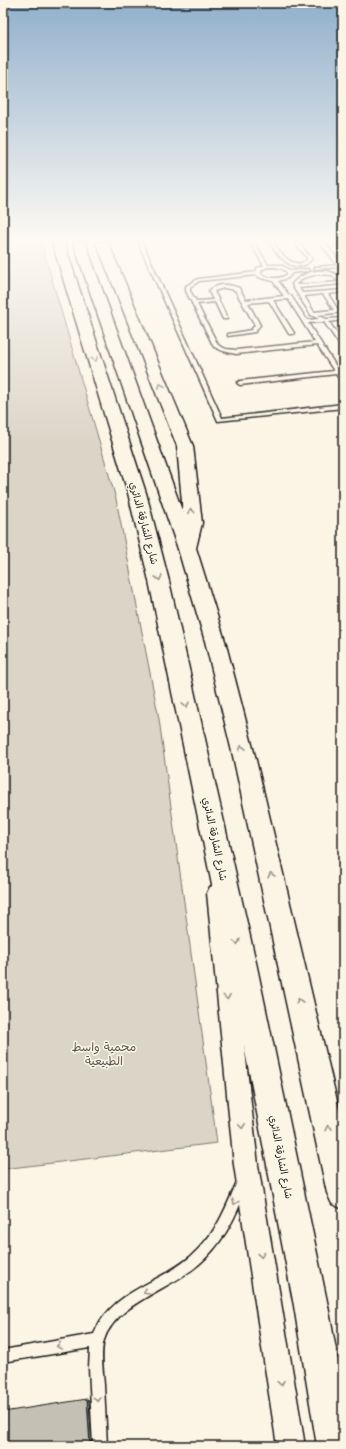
<svg xmlns="http://www.w3.org/2000/svg" width="346" height="1449" font-family="'Shantell Sans','Playpen Sans Arabic',sans-serif">
<style>
.green{fill:#dbd5c8;stroke:#7c7872}
.lines{fill:none;stroke-linecap:round;stroke-linejoin:round}
.lane-casing{stroke:#1c1c1c;stroke-width:3}
.street-casing{stroke:#1c1c1c;stroke-width:3}
.highway-casing{stroke:#1c1c1c;stroke-width:3}
.lane{fill:#fcf5e5;fill-rule:evenodd}
.street{fill:#fcf5e5;fill-rule:evenodd}
.highway{fill:#fcf5e5;fill-rule:evenodd}
.shaded-wall{fill:#89867d;stroke:#1c1c1c}
.building{fill:#c4c0b3;stroke:#1c1c1c}
.oneway{stroke:#97938b}
.labels{text-anchor:middle;dominant-baseline:central;stroke-width:3;stroke-linejoin:round;paint-order:stroke}
.street-label{font-size:10px;fill:#1c1c1c;stroke:#fcf5e5}
.near-park-label{font-size:12px;fill:#555450;stroke:#fcf5e5}
</style>
<rect width="100%" height="100%" fill="#fcf5e5"/>
<filter id="ink" filterUnits="userSpaceOnUse"><feTurbulence type="fractalNoise" baseFrequency=".025" numOctaves="2"/><feDisplacementMap in="SourceGraphic" scale="8" xChannelSelector="R" yChannelSelector="G"/><feConvolveMatrix kernelMatrix="1 2 1 2 8 2 1 2 1" color-interpolation-filters="sRGB"/></filter>
<g filter="url(#ink)">
<!-- green -->
<polygon class="green" points="3,242 41,242 116,499 159,719 217,1143 3,1169"/>
<g class="lines">
<defs>
<g id="lane">
<polygon points="138,242 142,242 222,418 343,404 343,408 218,421"/>
<path d="M 250,242 L 254,242 L 268,265 L 281,265 L 291,271 L 308,269 L 308,271 L 292,273 L 288,278 L 278,281 L 288,294 L 291,296 L 307,320 L 319,319 L 311,315 L 293,287 L 292,284 C 303,270 331,264 343,281 L 343,285 L 341,284 L 299,288 L 302,293 L 343,290 L 343,292 L 328,294 L 338,310 L 343,310 L 343,312 L 318,315 L 326,319 L 343,318 L 343,320 L 329,322 L 343,342 L 343,348 L 341,347 L 324,322 L 308,323 L 343,377 L 343,383 L 341,382 L 336,374 L 240,385 L 237,383 L 240,381 L 334,371 L 317,345 L 236,354 L 223,351 L 214,347 L 186,291 L 186,286 L 198,279 L 256,272 L 257,268 L 264,266 ZM 268,267 C 276,267 283,267 288,274 C 279,280 270,279 261,274 L 261,270 ZM 318,274 L 332,275 L 339,282 L 297,285 L 296,284 L 303,278 ZM 256,275 L 261,278 L 273,281 L 284,296 L 246,300 L 239,288 C 229,284 217,283 209,291 L 213,300 L 196,301 L 190,291 L 190,287 L 199,281 ZM 224,288 L 235,290 L 255,325 L 251,330 L 228,334 L 228,336 L 255,332 L 260,325 L 248,303 L 269,301 L 289,334 L 293,334 L 294,333 L 273,300 L 288,299 L 315,342 L 236,350 L 226,349 L 218,345 L 197,304 L 215,302 L 223,319 L 227,319 L 227,318 L 214,291 ZM 323,294 L 334,310 L 314,312 L 304,296 Z"/>
<path d="M 269,242 L 273,242 C 280,253 294,272 308,259 L 294,242 L 298,242 L 312,259 C 295,278 278,256 269,242 Z"/>
<polygon points="320,242 324,242 343,266 343,270 339,267 315,269 315,267 317,267 337,265"/>
<path d="M 242,1177 L 246,1179 L 248,1183 C 238,1214 223,1244 198,1265 C 171,1289 116,1303 104,1340 C 100,1354 103,1370 104,1385 C 105,1405 106,1426 107,1446 L 93,1446 L 89,1368 L 90,1348 L 3,1362 L 3,1350 L 94,1334 C 112,1290 157,1285 190,1257 C 217,1233 225,1210 238,1179 Z"/>
</g>
<polygon id="street" points="217,884 224,887 227,893 258,1165 305,1446 277,1446 234,1165 207,893 210,887"/>
<g id="highway">
<polygon points="52,242 64,242 146,493 169,581 257,967 328,1306 343,1388 343,1446 317,1446 294,1306 229,967 149,581 128,493"/>
<polygon points="73,242 85,242 183,513 177,446 96,242 108,242 193,446 202,523 196,548 225,641 255,756 343,1126 343,1209 332,1204 327,1193 233,756 205,641 178,549"/>
</g>
</defs>
<!-- lane casing -->
<use href="#lane" class="lane-casing"/>
<!-- street casing -->
<use href="#street" class="street-casing"/>
<!-- highway casing -->
<use href="#highway" class="highway-casing"/>
<!-- lane -->
<use href="#lane" class="lane"/>
<!-- street -->
<use href="#street" class="street"/>
<!-- highway -->
<use href="#highway" class="highway"/>
</g>
<!-- shaded-wall -->
<polygon class="shaded-wall" points="87,1399 89,1400 92,1446 90,1446"/>
<!-- building -->
<polygon class="building" points="87,1399 90,1446 3,1446 3,1412"/>
<!-- one-way arrows -->
<defs><path id="oneway-chevron" d="M-2-3.5L2.5 0L-2 3.5" fill="none" stroke-width="1.6" stroke-linecap="round" stroke-linejoin="round"/></defs>
<g class="oneway">
<use href="#oneway-chevron" transform="translate(95 359) rotate(73)"/>
<use href="#oneway-chevron" transform="translate(161 386) rotate(-112)"/>
<use href="#oneway-chevron" transform="translate(191 511) rotate(-97)"/>
<use href="#oneway-chevron" transform="translate(159 578) rotate(77)"/>
<use href="#oneway-chevron" transform="translate(186 705) rotate(78)"/>
<use href="#oneway-chevron" transform="translate(242 748) rotate(-104)"/>
<use href="#oneway-chevron" transform="translate(271 875) rotate(-103)"/>
<use href="#oneway-chevron" transform="translate(237 942) rotate(78)"/>
<use href="#oneway-chevron" transform="translate(227 997) rotate(83)"/>
<use href="#oneway-chevron" transform="translate(299 1001) rotate(-103)"/>
<use href="#oneway-chevron" transform="translate(242 1126) rotate(83)"/>
<use href="#oneway-chevron" transform="translate(328 1128) rotate(-103)"/>
<use href="#oneway-chevron" transform="translate(235 1202) rotate(110)"/>
<use href="#oneway-chevron" transform="translate(261 1255) rotate(81)"/>
<use href="#oneway-chevron" transform="translate(146 1292) rotate(150)"/>
<use href="#oneway-chevron" transform="translate(59 1346) rotate(171)"/>
<use href="#oneway-chevron" transform="translate(281 1383) rotate(81)"/>
<use href="#oneway-chevron" transform="translate(97 1399) rotate(87)"/>
</g>
</g>
<!-- sky -->
<linearGradient id="sky" x2="0" y2="1"><stop stop-color="#91b0cc"/><stop offset="0.54" stop-color="#fefaf3"/><stop offset="1" stop-color="#fefaf3" stop-opacity="0"/></linearGradient>
<rect width="346" height="445" fill="url(#sky)"/>
<g class="labels">
<!-- street labels -->
<g class="street-label">
<text transform="translate(144 523) rotate(75)">شارع الشارقة الدائري</text>
<text transform="translate(215 839) rotate(78)">شارع الشارقة الدائري</text>
<text transform="translate(281 1157) rotate(79)">شارع الشارقة الدائري</text>
</g>
<!-- near-park labels -->
<g class="near-park-label">
<text x="104" y="1047">محمية واسط<tspan x="104" dy="14">الطبيعية</tspan></text>
</g>
</g>
<!-- margin -->
<rect width="346" height="1449" fill="none" stroke="#fcf5e5" stroke-width="16"/>
<rect x="8" y="8" width="330" height="1433" fill="none" stroke="#1c1c1c" stroke-width="1.5" filter="url(#ink)"/>
</svg>
